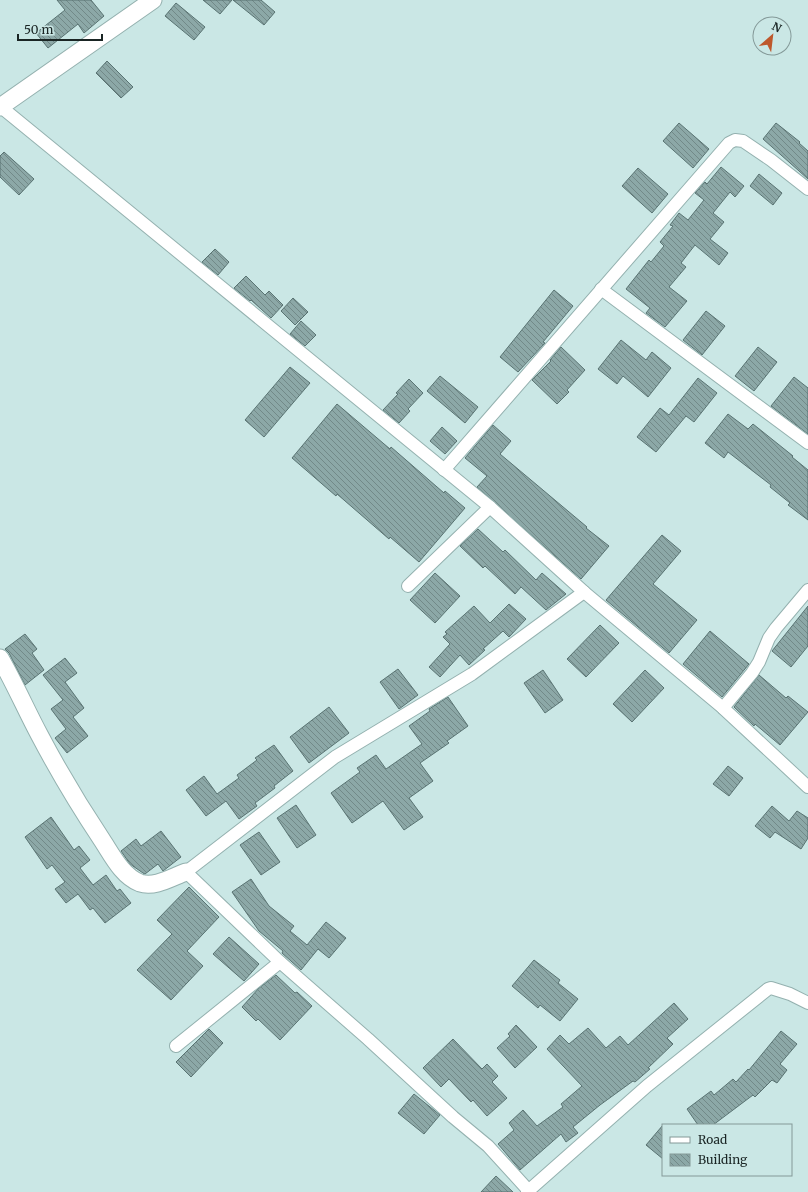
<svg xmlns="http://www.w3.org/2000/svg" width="808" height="1192" font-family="Merriweather,serif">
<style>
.building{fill:url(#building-back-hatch);stroke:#597372}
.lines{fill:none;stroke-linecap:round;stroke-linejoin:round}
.street-casing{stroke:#94b1af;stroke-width:14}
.secondary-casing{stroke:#94b1af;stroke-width:19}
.street{stroke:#fff;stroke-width:12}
.secondary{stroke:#fff;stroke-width:17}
</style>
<defs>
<pattern id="building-back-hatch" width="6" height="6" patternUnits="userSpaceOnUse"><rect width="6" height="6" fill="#8ca8a7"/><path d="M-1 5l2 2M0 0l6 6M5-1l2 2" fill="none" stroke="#728988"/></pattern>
</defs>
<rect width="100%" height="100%" fill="#cae7e5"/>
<!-- building -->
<g class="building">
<polygon points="57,0 91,0 104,16 84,33 78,24 48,48 36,33 65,10"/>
<polygon points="203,0 232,0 220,14"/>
<polygon points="233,0 261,0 275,12 264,25"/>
<polygon points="176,3 205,27 194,40 165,16"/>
<polygon points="107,61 133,87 121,98 96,73"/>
<polygon points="679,123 709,149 693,168 663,141"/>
<polygon points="776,123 800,142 799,143 808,151 808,179 763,139"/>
<polygon points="4,152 34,179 19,195 0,177 0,156"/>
<polygon points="721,167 744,186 735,197 730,192 713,213 724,222 710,239 728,253 719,265 695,245 681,263 686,267 669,287 687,301 665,327 646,313 650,308 626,289 649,260 651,262 664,246 660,242 673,226 670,225 679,213 688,220 704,200 695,193 705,182 707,184"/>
<polygon points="638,168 668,194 652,213 622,186"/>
<polygon points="759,174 782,193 773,205 750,186"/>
<polygon points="215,249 229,262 218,275 202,262"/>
<polygon points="246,276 265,295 269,291 283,305 271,318 251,300 250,301 234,288"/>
<polygon points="554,290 573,306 543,342 545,343 518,372 500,357"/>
<polygon points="293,298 308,312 295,325 281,311"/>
<polygon points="706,311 725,326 702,355 683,340"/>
<polygon points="301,321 316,335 305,346 290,334"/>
<polygon points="621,340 646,360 652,352 671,368 648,397 623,376 617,384 598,369"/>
<polygon points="561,347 585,370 567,390 569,392 557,404 532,380 551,361 550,360"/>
<polygon points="758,347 777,362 754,391 735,376"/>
<polygon points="290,367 310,383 264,437 245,420"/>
<polygon points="440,376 478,407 465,423 427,391"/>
<polygon points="794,377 808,388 808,434 771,406"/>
<polygon points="698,378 717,393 694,422 686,416 656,452 637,437 660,408 669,415"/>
<polygon points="409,379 423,393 408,409 410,411 399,423 383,410 398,394 396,393"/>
<polygon points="337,404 390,449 391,447 444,493 445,491 465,508 419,562 390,537 389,539 337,494 336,496 292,458"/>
<polygon points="728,414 748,429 753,424 793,456 792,457 808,470 808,520 788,505 790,503 770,487 771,485 728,452 724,458 705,443"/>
<polygon points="493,425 511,441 500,454 587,527 586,528 609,546 581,579 477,487 487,476 465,458"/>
<polygon points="442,427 457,441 445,454 430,441"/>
<polygon points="478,529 503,552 505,550 536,580 542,573 566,594 546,610 521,587 515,594 485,566 483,568 460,546"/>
<polygon points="662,535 681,551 653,584 697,620 669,653 606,600"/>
<polygon points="435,573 460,596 435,623 410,600"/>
<polygon points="509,604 526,619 509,637 503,631 483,649 485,650 469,665 460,655 440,677 429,667 450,644 443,637 447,634 445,632 474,606 490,623"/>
<polygon points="808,606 808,646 791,667 772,651"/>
<polygon points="600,625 619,643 586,677 567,659"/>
<polygon points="710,631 749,664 722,697 683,664"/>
<polygon points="25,634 37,649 32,653 44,670 25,685 9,653 5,649"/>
<polygon points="65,658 77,673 65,682 84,708 73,717 88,736 67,753 55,738 66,729 51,709 63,700 43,675"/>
<polygon points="398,669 418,695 399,709 380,682"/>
<polygon points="543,670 563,700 545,713 524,683"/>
<polygon points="645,670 664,688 632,722 613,704"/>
<polygon points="759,675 786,698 788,696 808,712 780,745 755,724 754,726 734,707"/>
<polygon points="448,697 468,726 447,741 449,743 420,763 433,781 409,798 423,817 404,830 383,801 352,823 331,793 360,772 357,768 376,755 386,769 422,744 409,726 430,711 429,709"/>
<polygon points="329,707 349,733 309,763 290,737"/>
<polygon points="274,745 293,771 274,786 275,788 255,803 257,806 239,819 226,801 206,816 186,790 204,776 217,794 239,778 237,775 257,760 255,758"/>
<polygon points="728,766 743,778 729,796 713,784"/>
<polygon points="296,805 316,835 297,848 277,818"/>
<polygon points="772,806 789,821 797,811 808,818 808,838 801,849 775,832 770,838 755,826"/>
<polygon points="51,817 74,850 79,846 90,860 80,868 93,885 106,875 117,891 120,889 131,903 105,923 93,908 90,910 78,894 66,903 55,889 65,882 52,865 47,869 25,837"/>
<polygon points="161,831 181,857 163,871 158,864 145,874 143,873 130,864 121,851 136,839 141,846"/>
<polygon points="259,832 280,862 261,875 240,845"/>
<polygon points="251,879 269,906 294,926 290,931 307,945 326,922 346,938 329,958 318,949 301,970 282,953 283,951 259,931 232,892"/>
<polygon points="189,887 219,917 187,951 203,966 171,1000 137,970 172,934 157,920"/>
<polygon points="229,937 259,964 244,981 213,954"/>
<polygon points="534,960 560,980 558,983 578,999 560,1021 540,1005 538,1008 512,986"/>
<polygon points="276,975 295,993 297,992 312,1006 280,1040 258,1019 256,1021 242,1007 259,988"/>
<polygon points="674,1003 688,1019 667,1038 673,1044 648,1068 650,1069 635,1082 633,1081 600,1105 573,1127 578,1133 566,1142 561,1134 520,1170 498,1144 514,1130 509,1123 523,1110 537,1126 563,1107 561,1104 582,1086 547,1049 560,1035 569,1044 588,1028 606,1048 620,1036 628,1045"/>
<polygon points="516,1025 537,1047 515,1068 497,1048 510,1036 508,1034"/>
<polygon points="209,1029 223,1043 191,1077 176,1062"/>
<polygon points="781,1031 797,1044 780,1064 787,1070 777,1083 772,1080 755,1097 753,1095 713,1125 698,1125 687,1109 711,1091 714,1095 733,1079 736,1082 748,1069 749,1070"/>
<polygon points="453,1039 482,1069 487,1064 498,1076 492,1082 507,1098 487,1116 473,1100 471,1102 449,1079 441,1087 423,1068"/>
<polygon points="414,1094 440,1115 424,1134 398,1113"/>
<polygon points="663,1125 663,1159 646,1145"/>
<polygon points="496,1176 513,1192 481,1192"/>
</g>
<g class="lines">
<defs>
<g id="street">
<polyline points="1,107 490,507 584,592 472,674 335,757 186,872 280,962 368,1039 453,1117 488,1146 529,1191"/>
<polyline points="601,289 808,443"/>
<polyline points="444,470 729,143 735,140 743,141 771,160 808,189"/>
<polyline points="408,586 490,507"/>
<polyline points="584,592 723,708 808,787"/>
<polyline points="723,708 752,673 759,662 769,638 776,628 808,590"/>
<polyline points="176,1046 280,962"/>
<polyline points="527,1192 647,1086 768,989 771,988 790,994 808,1003"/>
</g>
<g id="secondary">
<polyline points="0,107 153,0"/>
<path d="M 0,658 C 15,684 26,710 40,736 C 59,772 80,807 102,840 C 112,855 122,876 140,883 C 155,888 172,877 186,872"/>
</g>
</defs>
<!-- street casing -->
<use href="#street" class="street-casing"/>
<!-- secondary casing -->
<use href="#secondary" class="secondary-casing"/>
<!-- street -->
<use href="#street" class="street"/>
<!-- secondary -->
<use href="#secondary" class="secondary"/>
</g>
<!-- legend -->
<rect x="662" y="1124" width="130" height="52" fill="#cae7e5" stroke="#849998"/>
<rect x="670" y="1137" width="20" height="6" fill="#ffffff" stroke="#849998"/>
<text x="698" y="1144" font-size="12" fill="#1a2524">Road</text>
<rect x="670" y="1154" width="20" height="12" fill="url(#building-back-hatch)" stroke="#849998"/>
<text x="698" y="1164" font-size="12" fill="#1a2524">Building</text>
<!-- north arrow -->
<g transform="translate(772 36) rotate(28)"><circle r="19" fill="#cae7e5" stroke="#849998"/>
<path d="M0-3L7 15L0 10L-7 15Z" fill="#be582c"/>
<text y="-6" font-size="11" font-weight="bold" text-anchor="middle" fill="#1a2524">N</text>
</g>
<!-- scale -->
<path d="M18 34v6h84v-6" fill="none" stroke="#1a2524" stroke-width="2"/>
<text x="24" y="34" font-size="12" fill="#1a2524" stroke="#cae7e5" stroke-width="3" paint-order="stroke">50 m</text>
</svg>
